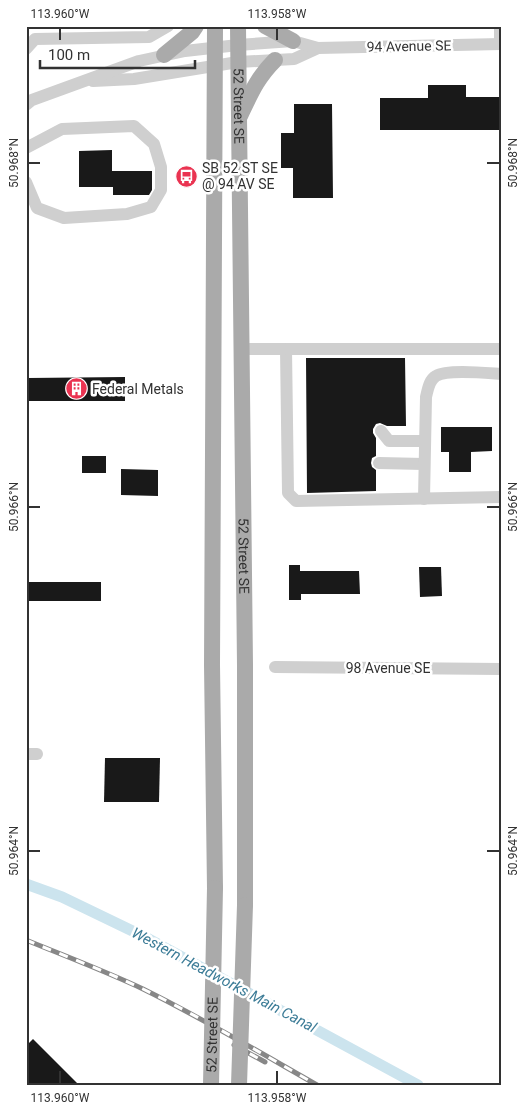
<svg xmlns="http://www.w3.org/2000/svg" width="527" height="1111" font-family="Roboto,sans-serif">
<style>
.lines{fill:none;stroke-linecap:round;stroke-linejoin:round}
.canal{stroke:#cce4ee;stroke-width:11}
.building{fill:#191919}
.minor{stroke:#cfcfcf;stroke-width:12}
.major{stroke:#aaa;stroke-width:16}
.rail-casing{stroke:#878787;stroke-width:5}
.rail{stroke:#fff;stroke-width:3;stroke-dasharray:9;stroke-linecap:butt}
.major-bridge{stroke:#aaa;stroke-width:16}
.ticks{fill:none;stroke:#323232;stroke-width:2}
.labels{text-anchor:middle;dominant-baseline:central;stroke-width:5;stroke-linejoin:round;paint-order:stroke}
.street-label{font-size:14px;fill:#323232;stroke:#fff}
.poi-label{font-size:14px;fill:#323232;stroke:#fff;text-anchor:start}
.water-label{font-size:15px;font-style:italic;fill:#3c7c97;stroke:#fff}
.neatline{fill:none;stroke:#323232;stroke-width:2}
.ticks-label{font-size:12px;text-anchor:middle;fill:#323232}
</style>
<rect width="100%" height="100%" fill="#fff"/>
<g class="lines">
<!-- canal -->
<polyline class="canal" points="26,884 62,897 147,938 418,1085"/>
</g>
<!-- building -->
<g class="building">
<polygon points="428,85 466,85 466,97 501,97 501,130 380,130 380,98 428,98"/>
<polygon points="294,104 332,104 333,198 293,198 293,168 281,168 281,133 294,133"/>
<polygon points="112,150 112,171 152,171 152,190 149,195 113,195 113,187 79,187 79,151"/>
<polygon points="306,358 405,358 406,426 387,426 380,423 376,424 373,429 373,433 376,438 376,456 372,458 371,463 372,467 376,470 376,491 307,493"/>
<polygon points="125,377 125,401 28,401 28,378"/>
<polygon points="441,427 492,427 492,451 471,452 471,472 449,472 449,452 441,452"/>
<rect x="82" y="456" width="24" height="17"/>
<polygon points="121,469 158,470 158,496 121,495"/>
<polygon points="289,565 300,565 300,571 359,571 360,594 301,594 301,600 289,600"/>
<polygon points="419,567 441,567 442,596 420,597"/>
<rect x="26" y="582" width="75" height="19"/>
<polygon points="105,758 160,758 159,802 104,802"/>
<polygon points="33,1039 79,1085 26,1085 26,1046"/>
</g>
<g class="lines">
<!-- minor -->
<g class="minor">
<polyline points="500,26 500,44"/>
<polyline points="26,49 35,39 149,37 168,26"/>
<polyline points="93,81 134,79 238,62 294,59 318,48"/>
<polyline points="26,105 32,100 139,61 185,51 238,45 293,41 318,48 501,44"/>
<polyline points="26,148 62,129 134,126 154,144 161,167 161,190 151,207 127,214 64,218 37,208 26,182"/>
<polyline points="241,349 286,349 288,493 296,501 501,497"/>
<polyline points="286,349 501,349"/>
<polyline points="381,431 389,441 424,441"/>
<polyline points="379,463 424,464"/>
<path d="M 424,499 L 426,397 C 428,389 429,380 436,376 C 447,369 486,373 501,374"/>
<polyline points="275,667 501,669"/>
<polyline points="26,754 37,754"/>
</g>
<!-- major -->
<g class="major">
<path id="s1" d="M 238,26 L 245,665 L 245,905"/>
<polyline points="265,26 293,41"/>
<polyline points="164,55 192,32 196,26"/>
<path d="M 240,116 C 251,93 257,78 275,60"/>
<polyline points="215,888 212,665 215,26"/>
</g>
<defs>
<g id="rail">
<path d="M 26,940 C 65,956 105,971 143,989 C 202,1018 259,1052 317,1085"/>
<polyline points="234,1045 265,1062"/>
</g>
</defs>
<!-- rail casing -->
<use href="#rail" class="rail-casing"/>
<!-- rail -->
<use href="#rail" class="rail"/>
<!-- major-bridge -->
<g class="major-bridge">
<path id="s2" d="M 211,1085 L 215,888"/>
<polyline points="239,1085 245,905"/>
</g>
</g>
<!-- ticks -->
<path class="ticks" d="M 60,28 L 60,40M 277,28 L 277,40M 28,163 L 40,163M 487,163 L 500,163M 28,507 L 40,507M 487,507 L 500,507M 28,851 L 40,851M 487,851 L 500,851M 60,1071 L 60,1084M 277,1071 L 277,1084"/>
<!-- icons -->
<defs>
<symbol id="bus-disc" viewBox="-11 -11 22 22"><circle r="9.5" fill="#ea3351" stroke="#fff"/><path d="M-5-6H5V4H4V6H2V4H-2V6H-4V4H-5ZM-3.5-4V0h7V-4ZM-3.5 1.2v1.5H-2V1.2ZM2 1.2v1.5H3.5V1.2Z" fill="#fff"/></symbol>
<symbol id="building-disc" viewBox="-11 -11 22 22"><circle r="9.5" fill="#ea3351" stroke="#fff"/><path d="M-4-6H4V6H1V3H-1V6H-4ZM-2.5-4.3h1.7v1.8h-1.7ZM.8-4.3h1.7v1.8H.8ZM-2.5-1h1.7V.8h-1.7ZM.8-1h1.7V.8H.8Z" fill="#fff"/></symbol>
</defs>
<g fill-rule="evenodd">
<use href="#bus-disc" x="174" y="164" width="25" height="25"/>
<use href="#building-disc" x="64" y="376" width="25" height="25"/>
</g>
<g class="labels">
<!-- street labels -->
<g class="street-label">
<text transform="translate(409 46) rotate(-1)">94 Avenue SE</text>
<text stroke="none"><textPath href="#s1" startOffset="80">52 Street SE</textPath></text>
<text stroke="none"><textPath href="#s1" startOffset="530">52 Street SE</textPath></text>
<text x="388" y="668">98 Avenue SE</text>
<text stroke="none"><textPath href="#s2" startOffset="50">52 Street SE</textPath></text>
</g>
<!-- poi labels -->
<g class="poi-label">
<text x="202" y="168">SB 52 ST SE<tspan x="202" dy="16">@ 94 AV SE</tspan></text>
<text x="92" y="389">Federal Metals</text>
</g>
<!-- water labels -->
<g class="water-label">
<text transform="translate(224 980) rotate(28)">Western Headworks Main Canal</text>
</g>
</g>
<!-- border -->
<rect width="527" height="1111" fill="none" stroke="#ffffff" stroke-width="55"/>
<!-- scale -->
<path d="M40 60v8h155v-8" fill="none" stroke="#323232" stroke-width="2.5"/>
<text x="48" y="60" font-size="15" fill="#323232" stroke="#ffffff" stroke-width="4" paint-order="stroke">100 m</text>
<rect x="28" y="28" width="472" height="1056" class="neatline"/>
<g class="ticks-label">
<text x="60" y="18">113.960°W</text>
<text x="277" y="18">113.958°W</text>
<text transform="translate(14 163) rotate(-90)" y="4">50.968°N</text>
<text transform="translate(513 163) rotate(-90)" y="4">50.968°N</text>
<text transform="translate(14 507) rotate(-90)" y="4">50.966°N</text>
<text transform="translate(513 507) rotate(-90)" y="4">50.966°N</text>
<text transform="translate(14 851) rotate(-90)" y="4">50.964°N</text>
<text transform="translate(513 851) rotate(-90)" y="4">50.964°N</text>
<text x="60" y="1102">113.960°W</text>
<text x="277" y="1102">113.958°W</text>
</g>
</svg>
